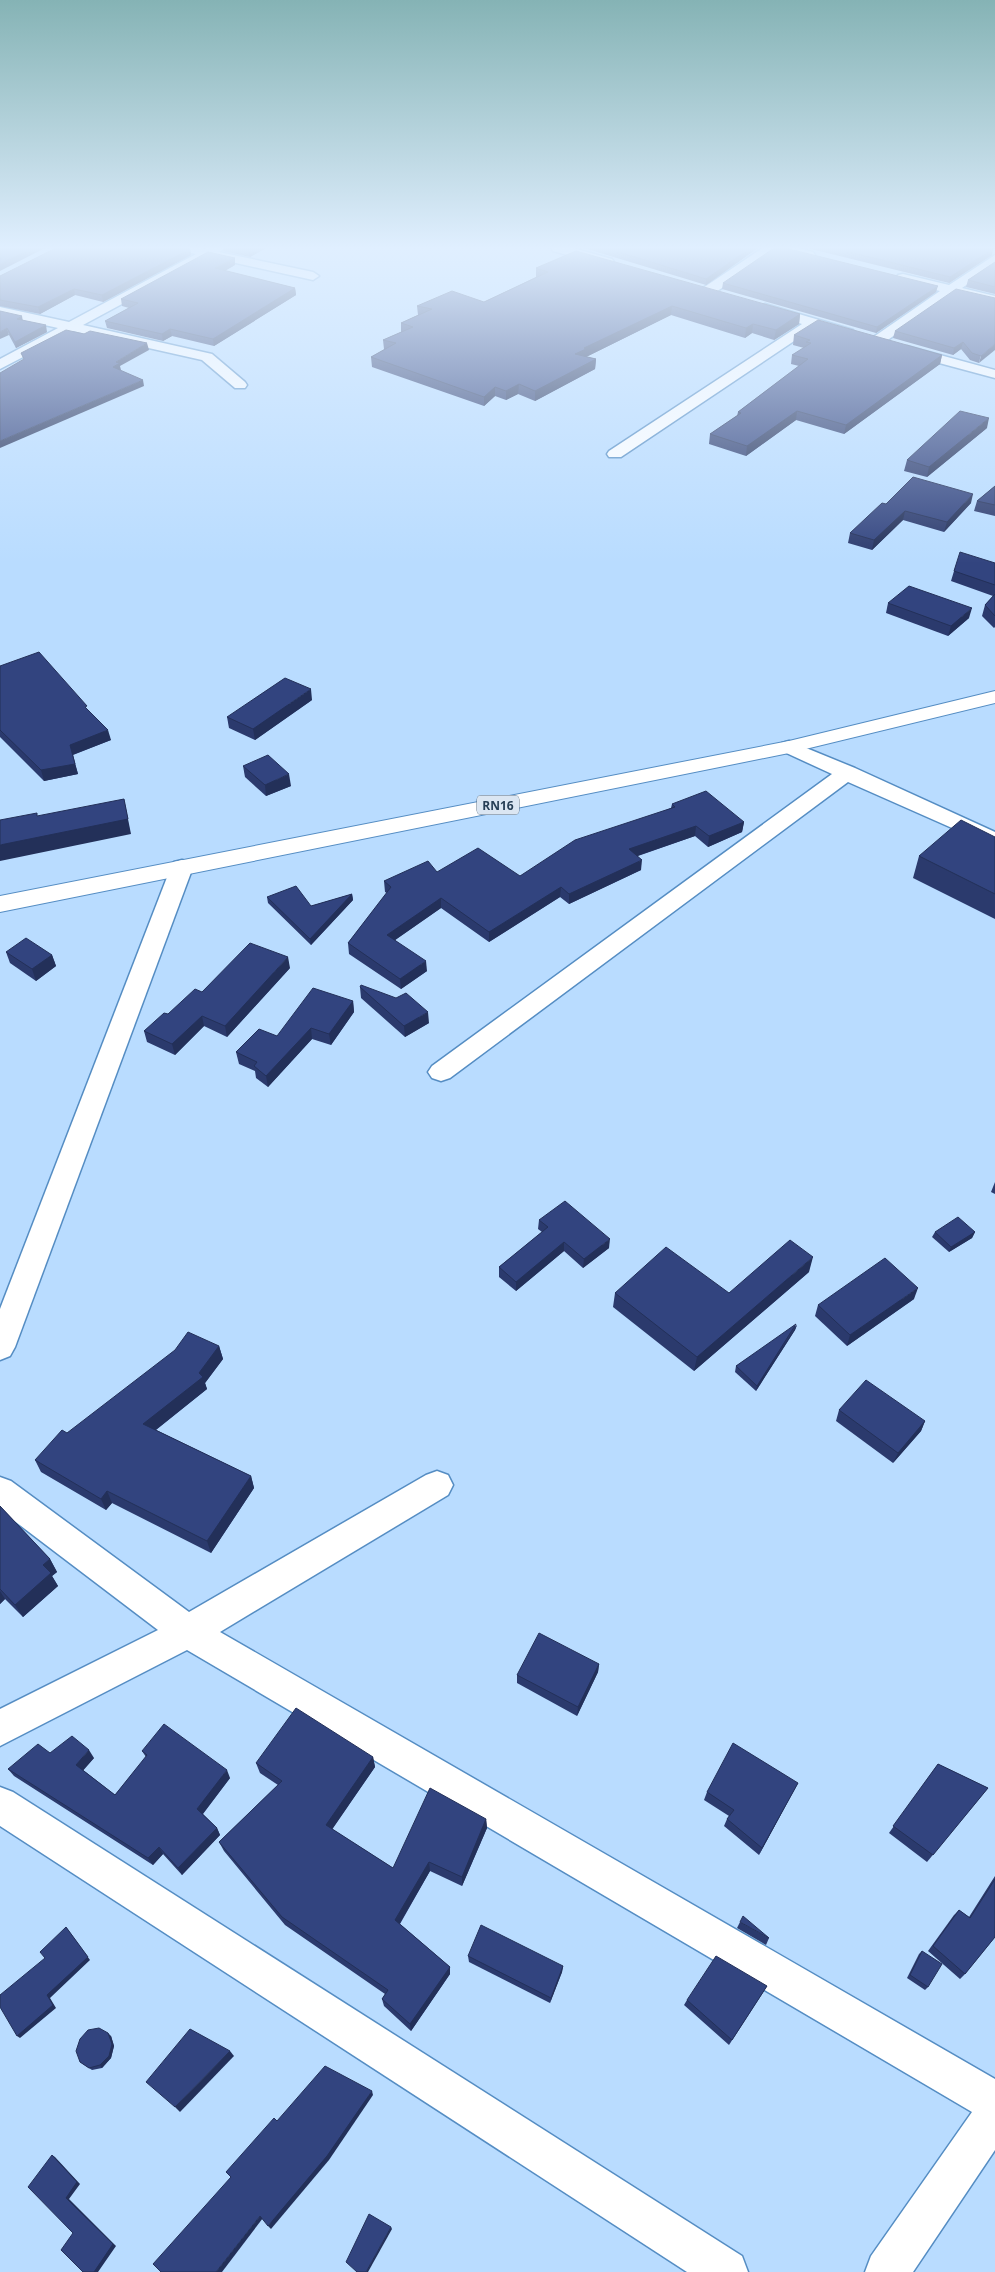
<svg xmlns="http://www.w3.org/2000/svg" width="995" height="2272" font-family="'Open Sans',sans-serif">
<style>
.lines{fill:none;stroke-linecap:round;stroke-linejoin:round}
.street-casing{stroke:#558dc3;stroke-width:3}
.primary-casing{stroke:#558dc3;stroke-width:2}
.street{fill:#fff;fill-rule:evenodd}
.primary{fill:#fff;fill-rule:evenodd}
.wall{fill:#2b3a6d}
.shaded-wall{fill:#233059}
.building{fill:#32447f;stroke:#233059}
.labels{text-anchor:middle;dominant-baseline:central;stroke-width:5;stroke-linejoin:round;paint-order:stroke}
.shield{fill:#dbe6f2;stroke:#5d7185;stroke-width:1}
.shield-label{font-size:12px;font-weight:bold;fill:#273f56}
</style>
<rect width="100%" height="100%" fill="#b9dcff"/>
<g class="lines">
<defs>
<g id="street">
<polygon points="166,245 191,245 206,249 212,245 228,245 219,252 313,272 319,276 313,280 209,257 83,325 212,354 245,382 247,385 245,388 235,388 202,360 73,331 0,369 0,359 58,328 0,315 0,307 69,322 196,254 168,248"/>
<polygon points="553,245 562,245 612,259 614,262 608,266 604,265 553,251 551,248"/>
<polygon points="763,245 786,245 813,252 815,255 809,259 776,251 713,294 703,294 701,291 703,288 764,247"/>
<polygon points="995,255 995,265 962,288 995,296 995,304 953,294 882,344 872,344 870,341 872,338 940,291 898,281 897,278 898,275 903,274 949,285"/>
<polygon points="765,304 853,330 855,333 848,337 815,327 621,457 609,457 607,454 609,451 802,324 760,311 758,308"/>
<polygon points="907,346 995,370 995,378 902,353 900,350"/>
<polygon points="789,741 855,768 995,832 995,847 848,782 450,1078 441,1081 432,1078 428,1072 432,1066 832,774 782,751 779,747 782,743"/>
<polygon points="182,860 190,862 193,867 15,1347 10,1356 0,1360 0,1309 171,867 174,862"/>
<polygon points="437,1471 448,1475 453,1485 448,1495 220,1632 995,2079 995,2150 913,2272 865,2272 871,2256 972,2112 187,1650 0,1746 0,1709 158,1630 0,1510 0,1477 11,1481 189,1612 426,1475"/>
<polygon points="0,1787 13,1792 742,2256 748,2272 687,2272 0,1826"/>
</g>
<polygon id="primary" points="995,691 995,703 789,753 0,912 0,896 789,741"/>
</defs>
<!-- street casing -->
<use href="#street" class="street-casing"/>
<!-- primary casing -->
<use href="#primary" class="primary-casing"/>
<!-- street -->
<use href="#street" class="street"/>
<!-- primary -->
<use href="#primary" class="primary"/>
</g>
<!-- wall -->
<g class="wall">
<polygon points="223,245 271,245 250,257 223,251"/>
<polygon points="584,245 762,245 706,285 584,248"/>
<polygon points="795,245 977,245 992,255 949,283"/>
<polygon points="190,249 191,255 103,302 75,295 40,314 0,306 0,276"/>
<polygon points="995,262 995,294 966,287 968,280"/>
<polygon points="235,265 225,271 295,288 296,295 214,346 172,336 163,341 107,328 105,321 129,308 122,306 121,299"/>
<polygon points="536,268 800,314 799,324 774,340 752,333 745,338 671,315 586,357 596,359 595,369 535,401 518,394 506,400 495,396 484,406 372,367 371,357 385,349 384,349 383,340 401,332 401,323 418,315 417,306 484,302 536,277"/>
<polygon points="723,283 936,292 876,333 722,289"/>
<polygon points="995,298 979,363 970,360 961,349 953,355 893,338 895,331"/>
<polygon points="0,311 23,320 47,332 16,348 9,335"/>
<polygon points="794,335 942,355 940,364 844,434 796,420 746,456 709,444 710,434 737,416 738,412 799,366 791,364 792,355 804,348 793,345"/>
<polygon points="987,428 927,477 904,471 907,460"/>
<polygon points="995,486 995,516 974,511 977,501"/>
<polygon points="971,503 944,532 903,520 872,550 848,543 850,533 886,504"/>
<polygon points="995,563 995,627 994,628 982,616 985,605 993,596 951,581 954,571"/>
<polygon points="888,603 969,618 948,636 886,613"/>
<polygon points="0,666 88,710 111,740 73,755 78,774 44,781 0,737"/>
<polygon points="312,700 255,740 229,728 227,717"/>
<polygon points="243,766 291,786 266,796 245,777"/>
<polygon points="672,804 744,822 742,832 708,847 695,836 638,856 641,870 569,904 560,897 489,942 441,908 395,940 427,971 401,989 349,954 348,943 387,893 385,892 384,881 437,872 520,876 671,808"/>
<polygon points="995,837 995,919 913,878 919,856"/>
<polygon points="352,894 353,900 311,945 268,903 267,897 311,906"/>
<polygon points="6,952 52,955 56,966 36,981 10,963"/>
<polygon points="290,968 227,1037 204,1026 175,1055 147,1042 144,1031 202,992"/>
<polygon points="360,987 429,1023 405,1037 361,998"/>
<polygon points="353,1001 354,1012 331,1045 312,1039 268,1087 256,1078 255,1071 239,1064 236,1052 277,1036"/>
<polygon points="995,1182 995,1194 991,1192"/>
<polygon points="539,1220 609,1248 583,1268 564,1251 516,1291 499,1277 499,1267 542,1232 538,1229"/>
<polygon points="935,1232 975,1232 972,1238 949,1252 932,1237"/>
<polygon points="809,1272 694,1371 613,1307 615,1293 729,1293"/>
<polygon points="914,1299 847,1346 815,1316 818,1305"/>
<polygon points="797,1325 795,1330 756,1391 735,1372 736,1366"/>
<polygon points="219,1346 223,1359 205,1383 207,1389 156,1430 251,1476 254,1488 211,1553 112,1503 106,1510 41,1472 35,1460 67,1433"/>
<polygon points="839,1410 925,1421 921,1431 893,1463 836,1421"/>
<polygon points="0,1506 50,1559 57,1572 52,1576 58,1586 23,1617 5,1599 0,1604"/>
<polygon points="599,1664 598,1672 577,1716 517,1683 517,1675"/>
<polygon points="142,1751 230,1778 203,1814 217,1828 220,1835 182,1875 163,1854 153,1865 14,1776 8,1769 50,1753 94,1758 83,1770 115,1795 146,1757"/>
<polygon points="373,1757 375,1767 332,1829 393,1868 486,1819 487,1828 462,1886 430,1871 400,1924 450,1967 450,1974 411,2031 384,2006 382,1999 385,1994 285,1925 224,1851 219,1842 278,1785 260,1773 256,1763"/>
<polygon points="938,1764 988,1788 927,1862 889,1833"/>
<polygon points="798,1783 759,1855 724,1826 727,1819 729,1816 704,1800 707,1792"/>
<polygon points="995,1876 995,1937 965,1974 960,1979 928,1951 954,1915 959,1910 969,1917"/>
<polygon points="740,1922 769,1938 766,1945 737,1928"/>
<polygon points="922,1951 928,1987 925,1990 907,1978 919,1954"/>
<polygon points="468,1956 563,1966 562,1972 550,2003 469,1962"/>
<polygon points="767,1986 729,2045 684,2005 687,2000"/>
<polygon points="111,2036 114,2046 111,2058 102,2068 92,2070 80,2062"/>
</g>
<!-- shaded-wall -->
<g class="shaded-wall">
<polygon points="38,245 51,245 0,271 0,264"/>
<polygon points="259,245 271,245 250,257 249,251"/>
<polygon points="755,245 762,245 706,285 706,279"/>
<polygon points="190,249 191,255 103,302 102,295"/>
<polygon points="993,249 992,255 949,283 950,277"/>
<polygon points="235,258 235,265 216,275 215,268"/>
<polygon points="938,286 936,292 876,333 877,327"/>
<polygon points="295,288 296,295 214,346 213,339"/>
<polygon points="74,289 75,295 40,314 38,307"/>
<polygon points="672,306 671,315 586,357 575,354 584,348"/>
<polygon points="800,314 799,324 774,340 776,330"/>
<polygon points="22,316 23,322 17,319"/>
<polygon points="753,324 752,333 745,338 746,328"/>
<polygon points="46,325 47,332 16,348 15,342"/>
<polygon points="7,328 9,335 0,339 0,332"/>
<polygon points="170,329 172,336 163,341 162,334"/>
<polygon points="963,342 961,349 953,355 954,348"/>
<polygon points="147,343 149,350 120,366 121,370 114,374 113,367 116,362"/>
<polygon points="995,344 995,350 979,363 981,356"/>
<polygon points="942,355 940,364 844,434 846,425"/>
<polygon points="596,359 595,369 535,401 535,391"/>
<polygon points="143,380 144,386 0,448 0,441"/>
<polygon points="519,384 518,394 506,400 506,391"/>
<polygon points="495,387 495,396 484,406 484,397"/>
<polygon points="797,411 796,420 746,456 747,446"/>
<polygon points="989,418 987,428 927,477 929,467"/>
<polygon points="973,494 971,503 944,532 947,522"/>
<polygon points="905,511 903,520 872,550 874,540"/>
<polygon points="972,608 969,618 948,636 951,626"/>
<polygon points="311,689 312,700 255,740 253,729"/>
<polygon points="108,730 111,740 72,755 70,745"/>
<polygon points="75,764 78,774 44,781 41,770"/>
<polygon points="289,774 291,786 266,796 265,785"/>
<polygon points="124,799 131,834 0,861 0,845"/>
<polygon points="744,822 742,832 708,847 709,836"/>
<polygon points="696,826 695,836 628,859 629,849"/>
<polygon points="642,860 641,870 569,904 569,894"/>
<polygon points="561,887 560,897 489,942 489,932"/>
<polygon points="352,894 353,900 311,945 310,939"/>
<polygon points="441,898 441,908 388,945 387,935"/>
<polygon points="52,955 56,966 36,981 32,969"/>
<polygon points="288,957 290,968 227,1037 225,1026"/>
<polygon points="426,961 427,971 401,989 400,979"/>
<polygon points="353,1001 354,1012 331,1045 329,1034"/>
<polygon points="428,1012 429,1023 405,1037 404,1026"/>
<polygon points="202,1016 204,1026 175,1055 172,1044"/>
<polygon points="311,1028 312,1039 268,1087 266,1076"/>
<polygon points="975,1232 972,1238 949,1252 951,1247"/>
<polygon points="610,1239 609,1248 583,1268 584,1259"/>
<polygon points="564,1242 564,1251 516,1291 516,1282"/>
<polygon points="813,1257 809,1272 694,1371 697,1357"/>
<polygon points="918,1288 914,1299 847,1346 850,1335"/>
<polygon points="797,1325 795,1330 756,1391 757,1386"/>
<polygon points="219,1346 223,1359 205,1383 207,1389 148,1436 143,1424 199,1373"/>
<polygon points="925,1421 921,1431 893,1463 898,1453"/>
<polygon points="251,1476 254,1488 211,1553 207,1541"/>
<polygon points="107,1491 112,1503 106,1510 101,1499"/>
<polygon points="50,1559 57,1572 52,1576 58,1586 23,1617 15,1605 43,1565"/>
<polygon points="0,1591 5,1599 0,1604"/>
<polygon points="599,1664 598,1672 577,1716 578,1707"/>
<polygon points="89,1750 94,1758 81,1773 76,1765"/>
<polygon points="373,1757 375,1767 329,1834 326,1825"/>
<polygon points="227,1770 230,1778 201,1816 197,1809"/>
<polygon points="798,1783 794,1790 759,1855 762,1848"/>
<polygon points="486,1819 487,1828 462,1886 462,1877"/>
<polygon points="217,1828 220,1835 182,1875 178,1868"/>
<polygon points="159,1847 163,1854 153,1865 148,1858"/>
<polygon points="429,1862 430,1871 397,1928 395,1920"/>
<polygon points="66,1927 90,1960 50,1998 56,2008 20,2038 17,2036 47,1995"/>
<polygon points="563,1966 562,1972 550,2003 551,1998"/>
<polygon points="450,1967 450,1974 411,2031 410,2024"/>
<polygon points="108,2033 111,2036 114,2046 111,2058 102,2068 100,2065"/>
<polygon points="230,2051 234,2056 180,2112 175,2107"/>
<polygon points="372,2091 373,2095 329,2160 271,2229 268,2226"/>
<polygon points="52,2155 55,2157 80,2184 69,2199 116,2246 98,2272 94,2272 66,2198"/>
<polygon points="260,2216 263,2218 222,2272 216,2272"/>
<polygon points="391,2227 392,2229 368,2272 366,2272"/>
</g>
<!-- building -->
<g class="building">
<polygon points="0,245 38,245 0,264"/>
<polygon points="62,245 174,245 190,249 102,295 74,289 38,307 0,300 0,276"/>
<polygon points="224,245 259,245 249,251"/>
<polygon points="596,245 755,245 706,279"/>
<polygon points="821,245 977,245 993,249 950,277"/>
<polygon points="777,246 938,286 877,327 723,283"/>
<polygon points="576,251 800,314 776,330 753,324 746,328 672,306 584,348 586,349 575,354 596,359 535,391 519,384 506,391 495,387 484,397 371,357 396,343 383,340 413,327 401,323 432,309 417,306 452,291 484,302 548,272 536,268"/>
<polygon points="208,252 235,258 215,268 295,288 213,339 170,329 162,334 105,321 138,303 121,299"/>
<polygon points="995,262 995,287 968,280"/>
<polygon points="956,289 995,298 995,344 981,356 972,353 963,342 954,348 895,331"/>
<polygon points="0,311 22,316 17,319 46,325 15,342 7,328 0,332"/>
<polygon points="818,320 942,355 846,425 797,411 747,446 710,434 741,413 738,412 808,359 792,355 811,343 806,342 810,340 794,335"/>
<polygon points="66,330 84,334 90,331 147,343 116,362 120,363 113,367 143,380 0,441 0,373 24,359 21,353"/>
<polygon points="960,411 989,418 929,467 907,460"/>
<polygon points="913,477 973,494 947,522 905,511 874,540 850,533 882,503 886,504"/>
<polygon points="995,486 995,505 977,501"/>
<polygon points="960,552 995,563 995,585 954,571"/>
<polygon points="909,586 972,608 951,626 888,603"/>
<polygon points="995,594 995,616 985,605"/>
<polygon points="39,652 87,706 85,707 108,730 70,745 75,764 41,770 0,730 0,666"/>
<polygon points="285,678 311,689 253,729 227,717"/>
<polygon points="268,755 289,774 265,785 243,766"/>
<polygon points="706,791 744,822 709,836 696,826 629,849 642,860 569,894 561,887 489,932 441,898 387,935 426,961 400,979 348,943 391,887 384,881 428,861 437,872 478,848 520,876 575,840 675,807 672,804"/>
<polygon points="124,799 128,819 0,845 0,820 37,813 37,816"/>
<polygon points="961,820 995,837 995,894 919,856"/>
<polygon points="296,886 311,906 352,894 310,939 267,897"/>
<polygon points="26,938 52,955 32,969 6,952"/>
<polygon points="250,943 288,957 225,1026 202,1016 172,1044 144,1031 164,1013 168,1014 195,989 202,992"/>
<polygon points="361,985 396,998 406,993 428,1012 404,1026 360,987"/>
<polygon points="313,988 353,1001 329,1034 311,1028 266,1076 254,1066 257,1062 236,1052 259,1029 277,1036"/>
<polygon points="565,1201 610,1239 584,1259 564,1242 516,1282 499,1267 548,1227 539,1220"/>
<polygon points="958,1217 975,1232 951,1247 935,1232"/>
<polygon points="790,1240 813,1257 697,1357 615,1293 666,1247 729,1293"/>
<polygon points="885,1258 918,1288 850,1335 818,1305"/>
<polygon points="796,1324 757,1386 736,1366"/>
<polygon points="188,1332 219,1346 199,1373 203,1377 143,1424 251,1476 207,1541 107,1491 101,1499 35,1460 62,1430 67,1433 175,1350"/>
<polygon points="866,1380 925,1421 898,1453 839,1410"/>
<polygon points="0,1506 50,1559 43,1565 51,1573 15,1605 0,1589"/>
<polygon points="539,1633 599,1664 578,1707 517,1675"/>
<polygon points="296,1708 373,1757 326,1825 393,1868 430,1788 486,1819 462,1877 429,1862 395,1920 450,1967 410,2024 382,1999 388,1990 282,1917 219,1842 282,1781 256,1763"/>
<polygon points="164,1724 227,1770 197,1809 217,1828 178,1868 159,1847 148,1858 8,1769 38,1744 50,1753 72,1736 89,1750 76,1765 115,1795 147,1755 142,1751"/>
<polygon points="733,1743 798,1783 762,1848 727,1819 734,1810 707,1792"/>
<polygon points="938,1764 988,1788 933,1855 893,1826"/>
<polygon points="995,1879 995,1937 965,1974 933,1946 959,1910 970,1918"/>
<polygon points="743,1916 769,1938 740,1922"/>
<polygon points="481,1925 563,1966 551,1998 468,1956"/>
<polygon points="66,1927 88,1957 47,1995 53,2005 17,2036 0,2007 0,1995 45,1958 40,1952"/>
<polygon points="922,1951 942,1964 928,1987 910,1975"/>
<polygon points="716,1956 767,1986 732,2040 687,2000"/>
<polygon points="99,2028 108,2033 112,2044 109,2056 100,2065 89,2068 80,2062 76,2051 80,2039 88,2030"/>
<polygon points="190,2029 230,2051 175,2107 146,2082"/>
<polygon points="325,2066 372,2091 327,2156 268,2226 260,2216 216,2272 161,2272 153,2264 231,2177 226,2172 274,2118 277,2121"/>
<polygon points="52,2155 77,2182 66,2198 113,2244 94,2272 83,2272 61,2250 73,2233 28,2187"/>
<polygon points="369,2214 391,2227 366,2272 357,2272 346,2262"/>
</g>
<!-- sky -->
<linearGradient id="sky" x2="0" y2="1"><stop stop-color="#85b3b5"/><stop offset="0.44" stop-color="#e0efff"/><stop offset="1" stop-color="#e0efff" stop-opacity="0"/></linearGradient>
<rect width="995" height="563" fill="url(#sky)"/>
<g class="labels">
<!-- shield labels -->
<rect class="shield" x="477" y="795.5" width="42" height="19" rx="4"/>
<g class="shield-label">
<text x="498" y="805">RN16</text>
</g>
</g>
</svg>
